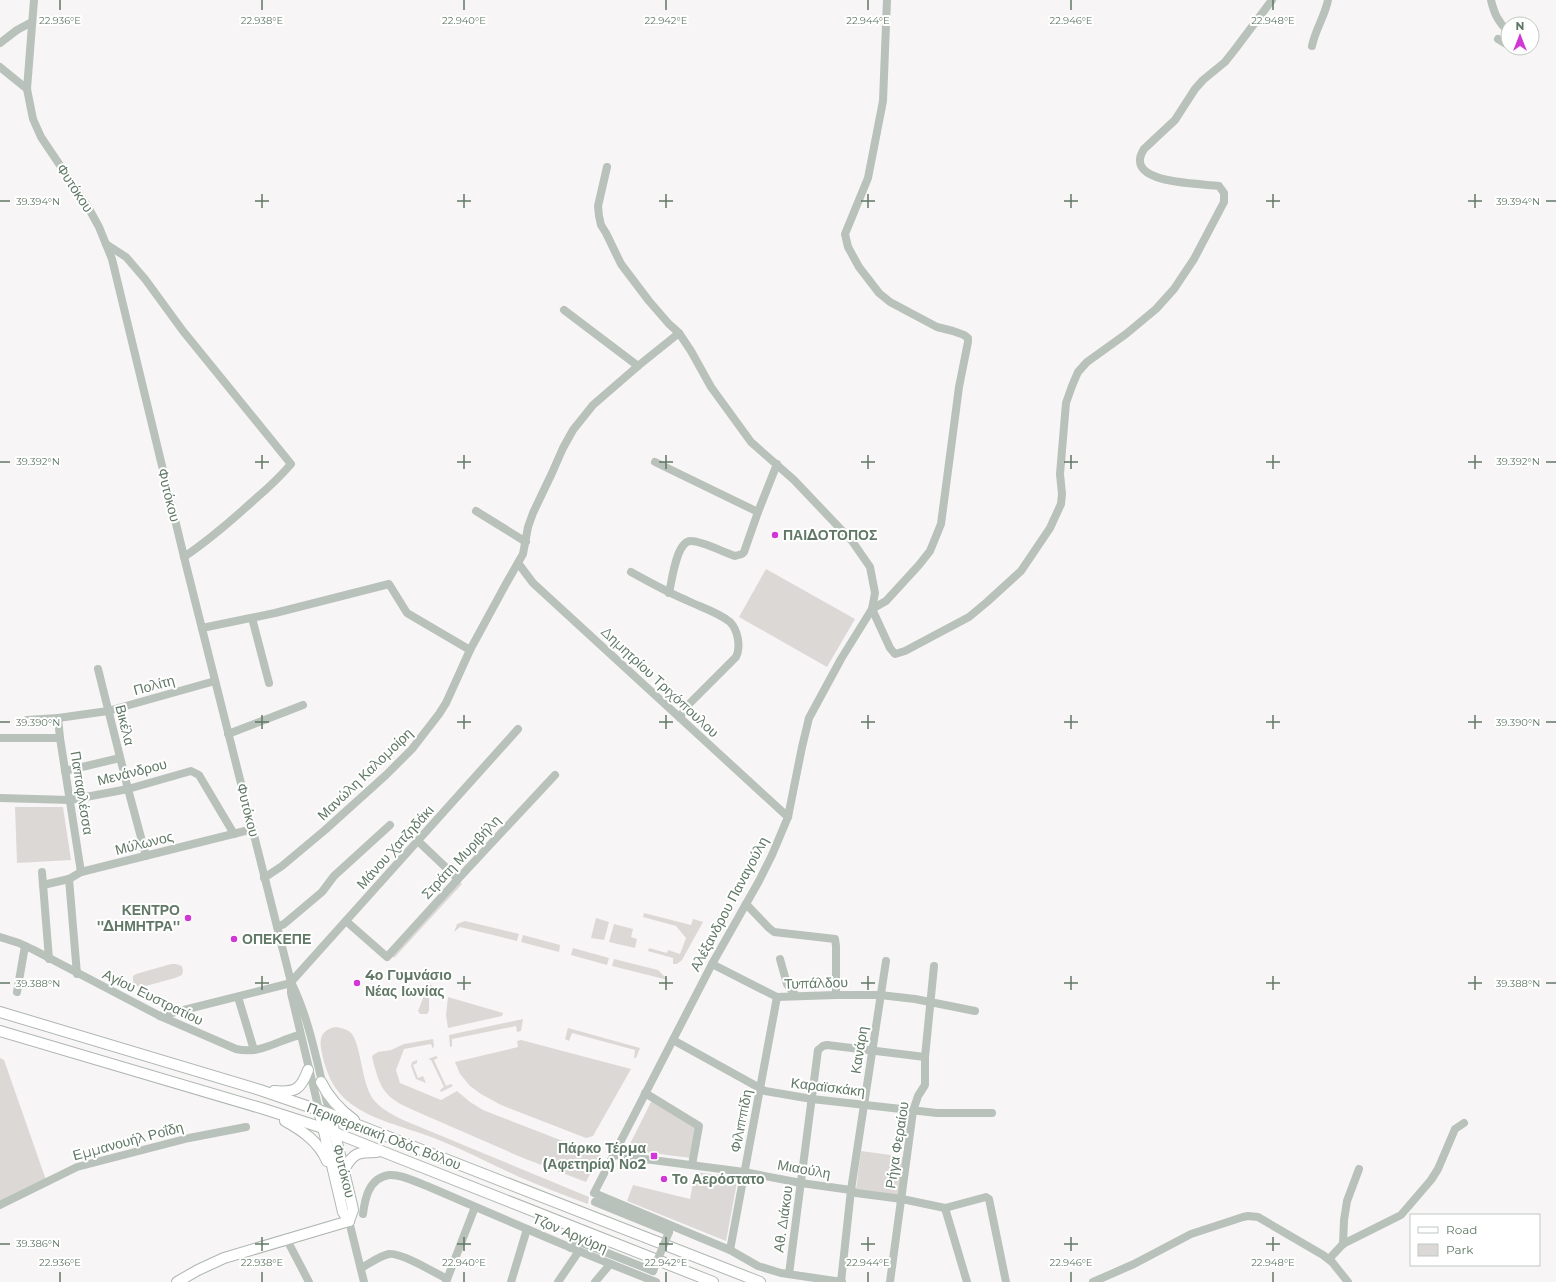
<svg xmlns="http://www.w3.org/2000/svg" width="1556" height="1282" font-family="Montserrat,sans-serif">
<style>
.green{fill:#dcd8d5}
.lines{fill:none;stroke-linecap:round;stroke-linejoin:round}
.major-casing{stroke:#adb7af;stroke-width:12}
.minor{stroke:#b8c1ba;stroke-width:8}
.major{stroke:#fff;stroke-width:10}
.minor-bridge{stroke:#b8c1ba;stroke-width:8}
.ticks{fill:none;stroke:#607865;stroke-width:1.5}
.poi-dot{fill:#d037d6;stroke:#fff;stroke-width:1.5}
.labels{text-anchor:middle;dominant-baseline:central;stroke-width:4;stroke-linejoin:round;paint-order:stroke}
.street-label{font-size:14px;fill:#607865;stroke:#fff}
.poi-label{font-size:14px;font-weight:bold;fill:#607865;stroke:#fff;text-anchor:start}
.ticks-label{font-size:10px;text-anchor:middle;fill:#607865;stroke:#fff;stroke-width:4;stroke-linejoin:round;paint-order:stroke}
</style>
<rect width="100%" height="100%" fill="#f8f5f6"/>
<!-- green -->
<g class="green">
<polygon points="766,569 855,619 827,667 739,617"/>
<polygon points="15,807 63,807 71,860 17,863"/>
<polygon points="460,882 462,884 394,958 392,956"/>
<polygon points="644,913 691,925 693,919 703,922 682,960 677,964 673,964 673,958 648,951 649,948 667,953 668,950 680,954 686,938 676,926 643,917"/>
<polygon points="596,918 609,922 604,940 591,938"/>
<polygon points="465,921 519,934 517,941 460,927 454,932 457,924"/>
<polygon points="614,924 633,929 631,937 637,939 635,948 609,942"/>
<polygon points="523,935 560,945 559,952 521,942"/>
<polygon points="573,948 609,958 607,965 571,955"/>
<polygon points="614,959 658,970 668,980 612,966"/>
<polygon points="171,964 176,964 182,966 183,971 182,975 175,978 142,987 137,986 133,982 133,976 136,974"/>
<polygon points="429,983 432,986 429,995 429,1011 427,1014 420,1014 418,1011"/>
<polygon points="448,997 503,1013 502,1016 448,1028 446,1015"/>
<polygon points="523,1019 521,1031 517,1032 516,1026 452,1039 452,1046 450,1047 449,1035"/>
<path d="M 336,1027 C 341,1028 346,1029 350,1032 C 361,1041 361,1082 373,1099 C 381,1109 391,1114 403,1120 L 589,1197 L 588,1204 C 564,1195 540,1186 517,1176 C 489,1163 462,1149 434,1138 C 405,1127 369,1120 345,1099 C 331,1086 324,1067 321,1048 C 319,1036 324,1029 336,1027 Z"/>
<polygon points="568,1028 640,1048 636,1058 634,1058 635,1050 572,1033 569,1041 565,1039"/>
<path d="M 433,1039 L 434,1045 L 433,1049 L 431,1044 L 404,1049 L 396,1070 L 400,1083 L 441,1100 L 457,1091 L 470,1102 L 483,1110 L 586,1150 L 594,1149 L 601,1146 L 603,1148 L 586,1182 L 523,1158 L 413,1110 C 383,1097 380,1088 372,1057 L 373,1055 L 378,1052 L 391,1050 L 404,1044 Z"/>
<polygon points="521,1040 631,1069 593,1136 586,1138 501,1105 481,1094 470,1086 460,1074 455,1062 518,1047 517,1041"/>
<polygon points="436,1056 438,1058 434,1060 446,1086 451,1084 453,1086 441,1092 440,1090 444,1087 431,1060 428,1059"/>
<polygon points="0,1058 4,1060 46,1180 0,1204"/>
<polygon points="417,1060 417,1063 413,1065 418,1078 423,1076 426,1083 416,1079 411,1066 412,1062"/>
<polygon points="652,1100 697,1127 691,1158 627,1150"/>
<polygon points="861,1151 905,1157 900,1196 856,1190"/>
<polygon points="695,1172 738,1177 726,1241 627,1201 633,1185 690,1199"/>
</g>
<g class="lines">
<defs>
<g id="major">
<polyline points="0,1012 260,1090 330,1114 760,1282"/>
<polyline points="0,1031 264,1109 323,1128 713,1282"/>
<path d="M 321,1082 C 329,1098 340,1110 354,1120"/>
<path d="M 274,1091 C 296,1093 301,1089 308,1070"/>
<polyline points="319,1110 343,1212 349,1221"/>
<polyline points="330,1114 352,1205 353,1210 349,1221"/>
<path d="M 285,1121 C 303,1131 319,1142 327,1161"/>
<path d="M 344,1170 C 353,1152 359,1152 377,1152"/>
<polyline points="177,1282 198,1270 224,1258 349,1221"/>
</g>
</defs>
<!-- major casing -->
<use href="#major" class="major-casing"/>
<!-- minor -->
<g class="minor">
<path d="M 34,0 L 27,89 L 33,119 L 41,137 L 88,207 L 99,227 L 112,259 L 186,565 L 291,982 C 311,1022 318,1070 330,1114"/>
<path d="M 887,0 L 883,101 L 868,178 L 845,234 L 848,247 L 859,267 L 879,293 L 890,302 L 937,327 L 953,331 L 964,335 L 968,338 L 968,342 L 959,387 L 941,524 L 930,551 L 919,565 L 886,601 L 872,609 L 890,648 L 895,654 L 905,651 L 969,617 L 987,602 L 1021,571 L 1050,528 L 1061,504 L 1062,494 L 1060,474 L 1066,403 L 1072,386 L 1078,372 L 1087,362 L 1126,334 L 1156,309 L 1174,289 L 1194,259 L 1224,202 L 1224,193 L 1219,186 C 1202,183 1121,185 1144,149 L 1175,120 L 1195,89 L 1203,80 L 1225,62 L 1236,48 L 1272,0"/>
<path d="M 1491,0 C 1494,13 1498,22 1508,31"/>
<polyline points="1498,39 1508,45"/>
<polyline points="0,43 17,30 32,22"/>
<path d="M 1312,46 C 1315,30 1325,16 1328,0"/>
<polyline points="0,67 27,89"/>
<polyline points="607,167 598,206 599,216 601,225 606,233 621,264 649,301 669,324 679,333 691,351 711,387 751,442 794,480 852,541 870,567 875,593 872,609 841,659 809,718 802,747 788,817 772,855 759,881 712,964 594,1193 701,1238 730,1250 758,1266 781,1273 842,1282"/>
<path d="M 106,244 L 126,257 L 145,279 L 183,331 L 291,464 C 280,477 267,489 253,501 C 231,521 209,540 184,557"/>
<polyline points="564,310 638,366"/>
<polyline points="655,462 758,512"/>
<polyline points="476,511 526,542"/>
<polyline points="518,563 533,583 788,817"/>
<path d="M 631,572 C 649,582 667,592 686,600 C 700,607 718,612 730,622 C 738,630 741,647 736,657 L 685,708 L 680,718"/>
<path d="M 669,593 C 672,581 676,541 691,541 C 702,541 723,552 735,556 L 742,554 L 744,552 L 758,512 L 777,464"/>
<polyline points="252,618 269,683"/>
<polyline points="202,628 275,613 389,584 407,613 470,650"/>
<polyline points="98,669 128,789 146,856"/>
<polyline points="58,718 60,738 81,872"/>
<polyline points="27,720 58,718 108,711 215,681"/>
<polyline points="228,734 303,705"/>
<polyline points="0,738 60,738"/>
<polyline points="65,771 120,758"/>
<polyline points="0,798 70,800 128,789 191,771 199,775 234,834"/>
<polyline points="418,841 458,879"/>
<polyline points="42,872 49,959"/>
<polyline points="264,878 282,866 325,830 386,775 412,749 439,714 446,703 470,650 507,582 523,554 528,527 533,513 552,473 563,448 573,430 593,405 638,366 679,333"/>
<polyline points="69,879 77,974"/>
<polyline points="43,885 69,879 81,872 253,829"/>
<polyline points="746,904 769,928 774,932 835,939 836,946 836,995"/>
<polyline points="346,921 387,957 458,879 555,775"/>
<polyline points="277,927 284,924 322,892 334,876 390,825"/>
<path d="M 0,937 L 19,943 L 34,950 L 160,1016 L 236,1049 C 260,1055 278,1040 300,1035"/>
<polyline points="780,959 787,984 796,996"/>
<polyline points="712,964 777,997 836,995 880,995 915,999 975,1011"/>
<polyline points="291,982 518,729"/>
<polyline points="291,984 291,993 319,1110"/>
<polyline points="17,992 25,946"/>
<polyline points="238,997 254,1050"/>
<polyline points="160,1016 291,983"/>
<polyline points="673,1040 765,1091 812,1099 937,1113 992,1113"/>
<polyline points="645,1093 699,1126 692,1165"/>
<polyline points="614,1155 744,1172 801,1183 851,1190 856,1193 902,1199 945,1208 986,1197 989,1199 1006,1282"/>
<polyline points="595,1202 669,1232"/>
<polyline points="0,1205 77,1167 189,1138 246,1127"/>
<polyline points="945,1208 967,1282"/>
<path d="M 363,1214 C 365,1198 369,1178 389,1175 C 401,1174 416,1182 427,1186 C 460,1200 494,1215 527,1229 C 570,1248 613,1265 656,1282"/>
<polyline points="349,1221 364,1282"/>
<polyline points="286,1238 309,1282"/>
<polyline points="1343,1244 1344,1220 1347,1201 1359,1169"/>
<polyline points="571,1248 572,1241 577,1241 653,1271"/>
<polyline points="730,1250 777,997"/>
<polyline points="1329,1259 1343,1244 1401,1215 1431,1180 1438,1169 1455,1129 1464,1123"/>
<path d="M 361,1268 C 369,1264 379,1256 389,1254 C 401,1252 435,1273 447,1279"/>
<polyline points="789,1274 818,1050 823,1046 827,1045 925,1057"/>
<polyline points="446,1282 475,1207"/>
<polyline points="511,1282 527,1229"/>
<polyline points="558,1282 579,1251"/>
<polyline points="595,1282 606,1269 610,1264"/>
<polyline points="841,1282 851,1190 886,961"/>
<polyline points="890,1282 913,1111 918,1096 925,1085 925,1057 934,966"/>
<polyline points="1093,1282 1134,1264 1191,1234 1243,1217 1248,1216 1258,1217 1323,1255 1332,1262 1348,1282"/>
</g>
<!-- major -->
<use href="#major" class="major"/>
<!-- minor-bridge -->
<polyline class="minor-bridge" points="653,1271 669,1232"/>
</g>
<!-- ticks -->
<path class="ticks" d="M 60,0 L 60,10M 262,0 L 262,10M 464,0 L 464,10M 666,0 L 666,10M 868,0 L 868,10M 1071,0 L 1071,10M 1273,0 L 1273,10M 262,194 L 262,208M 464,194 L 464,208M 666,194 L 666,208M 868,194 L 868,208M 1071,194 L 1071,208M 1273,194 L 1273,208M 1475,194 L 1475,208M 0,201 L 10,201M 255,201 L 269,201M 457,201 L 471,201M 659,201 L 673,201M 861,201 L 875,201M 1064,201 L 1078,201M 1266,201 L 1280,201M 1468,201 L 1482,201M 1546,201 L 1556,201M 262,455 L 262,469M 464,455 L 464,469M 666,455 L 666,469M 868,455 L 868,469M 1071,455 L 1071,469M 1273,455 L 1273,469M 1475,455 L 1475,469M 0,462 L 10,462M 255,462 L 269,462M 457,462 L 471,462M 659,462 L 673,462M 861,462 L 875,462M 1064,462 L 1078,462M 1266,462 L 1280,462M 1468,462 L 1482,462M 1546,462 L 1556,462M 262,715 L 262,729M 464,715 L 464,729M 666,715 L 666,729M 868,715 L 868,729M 1071,715 L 1071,729M 1273,715 L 1273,729M 1475,715 L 1475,729M 0,722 L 10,722M 255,722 L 269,722M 457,722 L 471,722M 659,722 L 673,722M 861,722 L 875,722M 1064,722 L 1078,722M 1266,722 L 1280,722M 1468,722 L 1482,722M 1546,722 L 1556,722M 262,976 L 262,990M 464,976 L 464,990M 666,976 L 666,990M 868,976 L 868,990M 1071,976 L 1071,990M 1273,976 L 1273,990M 1475,976 L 1475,990M 0,983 L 10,983M 255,983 L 269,983M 457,983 L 471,983M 659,983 L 673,983M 861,983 L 875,983M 1064,983 L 1078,983M 1266,983 L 1280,983M 1468,983 L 1482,983M 1546,983 L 1556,983M 262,1237 L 262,1251M 464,1237 L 464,1251M 666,1237 L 666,1251M 868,1237 L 868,1251M 1071,1237 L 1071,1251M 1273,1237 L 1273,1251M 0,1244 L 10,1244M 255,1244 L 269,1244M 457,1244 L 471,1244M 659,1244 L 673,1244M 861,1244 L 875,1244M 1064,1244 L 1078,1244M 1266,1244 L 1280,1244M 60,1272 L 60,1282M 262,1272 L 262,1282M 464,1272 L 464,1282M 666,1272 L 666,1282M 868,1272 L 868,1282M 1071,1272 L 1071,1282M 1273,1272 L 1273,1282"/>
<!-- markers -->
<g class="poi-dot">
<circle cx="775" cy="535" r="4"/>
<circle cx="188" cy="918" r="4"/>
<circle cx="234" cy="939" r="4"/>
<circle cx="357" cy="983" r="4"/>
<rect x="650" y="1152" width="8" height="8" rx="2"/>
<circle cx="664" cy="1179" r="4"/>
</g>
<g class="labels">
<!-- street labels -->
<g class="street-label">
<text transform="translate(75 188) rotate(57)">Φυτόκου</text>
<text transform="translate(169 495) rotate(76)">Φυτόκου</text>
<text transform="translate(660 682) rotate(43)">Δημητρίου Τριχόπουλου</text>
<text transform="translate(154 685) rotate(-15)">Πολίτη</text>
<text transform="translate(125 725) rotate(76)">Βικέλα</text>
<text transform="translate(132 772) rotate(-14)">Μενάνδρου</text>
<text transform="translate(365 774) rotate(-44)">Μανώλη Καλομοίρη</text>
<text transform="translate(82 793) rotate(81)">Παπαφλέσσα</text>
<text transform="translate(248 810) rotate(76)">Φυτόκου</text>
<text transform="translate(144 843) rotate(-14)">Μύλωνος</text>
<text transform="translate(395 847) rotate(-48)">Μάνου Χατζηδάκι</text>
<text transform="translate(461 857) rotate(-47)">Στράτη Μυριβήλη</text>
<text transform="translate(729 904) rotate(-62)">Αλέξανδρου Παναγούλη</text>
<text transform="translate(816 983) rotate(-2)">Τυπάλδου</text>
<text transform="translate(153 997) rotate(26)">Αγίου Ευστρατίου</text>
<text transform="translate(859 1050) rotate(-81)">Κανάρη</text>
<text transform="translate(828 1087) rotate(7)">Καραϊσκάκη</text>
<text transform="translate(741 1121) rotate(-79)">Φιλιππίδη</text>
<text transform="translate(384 1136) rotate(21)">Περιφερειακή Οδός Βόλου</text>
<text transform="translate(128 1141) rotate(-15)">Εμμανουήλ Ροΐδη</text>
<text transform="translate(897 1145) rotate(-81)">Ρήγα Φεραίου</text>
<text transform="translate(804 1169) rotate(10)">Μιαούλη</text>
<text transform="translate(344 1171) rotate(76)">Φυτόκου</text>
<text transform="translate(783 1219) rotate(-82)">Αθ. Διάκου</text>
<text transform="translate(570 1233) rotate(23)">Τζον Αργύρη</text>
</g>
<!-- poi labels -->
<g class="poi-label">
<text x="783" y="535">ΠΑΙΔΟΤΟΠΟΣ</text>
<text x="180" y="910" text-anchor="end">ΚΕΝΤΡΟ<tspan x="180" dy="16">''ΔΗΜΗΤΡΑ''</tspan></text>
<text x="242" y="939">ΟΠΕΚΕΠΕ</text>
<text x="365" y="975">4ο Γυμνάσιο<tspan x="365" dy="16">Νέας Ιωνίας</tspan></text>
<text x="646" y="1148" text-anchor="end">Πάρκο Τέρμα<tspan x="646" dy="16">(Αφετηρία) Νο2</tspan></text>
<text x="672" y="1179">Το Αερόστατο</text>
</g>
</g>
<g class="ticks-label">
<text x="60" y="24">22.936°E</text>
<text x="262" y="24">22.938°E</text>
<text x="464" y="24">22.940°E</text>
<text x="666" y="24">22.942°E</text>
<text x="868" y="24">22.944°E</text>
<text x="1071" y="24">22.946°E</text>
<text x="1273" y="24">22.948°E</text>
<text x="38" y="205">39.394°N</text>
<text x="1518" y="205">39.394°N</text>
<text x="38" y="465">39.392°N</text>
<text x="1518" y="465">39.392°N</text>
<text x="38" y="726">39.390°N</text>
<text x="1518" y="726">39.390°N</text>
<text x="38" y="987">39.388°N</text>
<text x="1518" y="987">39.388°N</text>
<text x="38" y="1247">39.386°N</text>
<text x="60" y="1266">22.936°E</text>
<text x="262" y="1266">22.938°E</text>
<text x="464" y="1266">22.940°E</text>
<text x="666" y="1266">22.942°E</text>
<text x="868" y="1266">22.944°E</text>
<text x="1071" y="1266">22.946°E</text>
<text x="1273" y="1266">22.948°E</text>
</g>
<!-- legend -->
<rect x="1410" y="1214" width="130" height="52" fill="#ffffff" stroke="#bfc9c1"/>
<rect x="1418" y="1227" width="20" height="6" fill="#ffffff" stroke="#bfc9c1"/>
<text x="1446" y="1234" font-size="12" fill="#607865">Road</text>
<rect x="1418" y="1244" width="20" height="12" fill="#dcd8d5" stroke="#bfc9c1"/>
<text x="1446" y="1254" font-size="12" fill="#607865">Park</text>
<!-- north arrow -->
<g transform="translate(1520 36)"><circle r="19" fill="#ffffff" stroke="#bfc9c1"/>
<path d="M0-3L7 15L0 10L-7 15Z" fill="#d037d6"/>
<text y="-6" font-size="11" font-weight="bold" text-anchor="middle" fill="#607865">N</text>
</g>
</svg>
